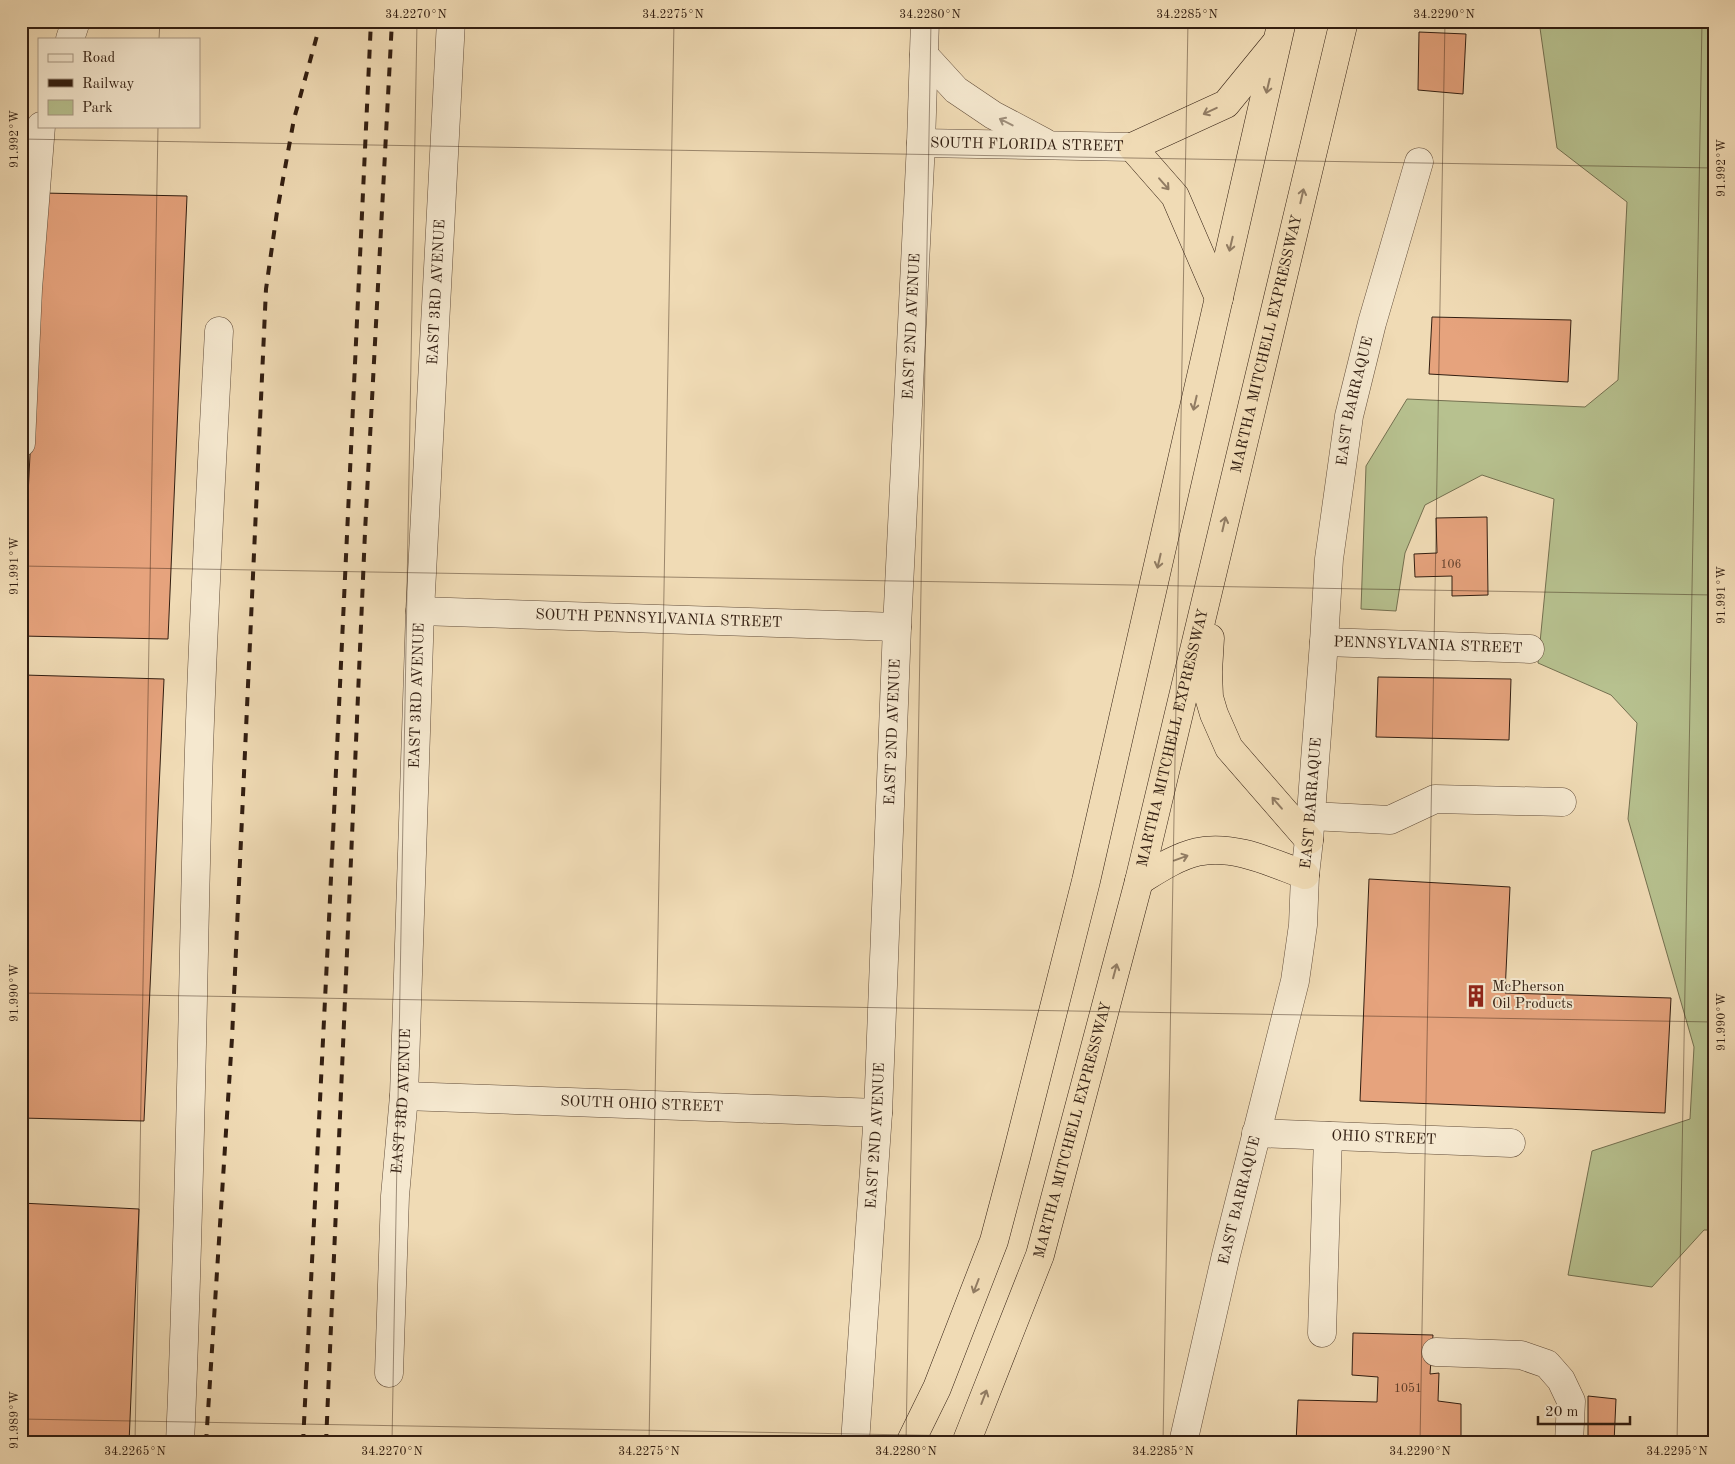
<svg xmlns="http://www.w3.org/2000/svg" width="1735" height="1464" font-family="'Old Standard TT',serif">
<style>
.green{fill:#b7c18f;stroke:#747050}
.building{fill:#e6a37d;stroke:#321e11}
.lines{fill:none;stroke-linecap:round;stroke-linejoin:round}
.minor-casing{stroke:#624d3a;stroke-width:29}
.highway-casing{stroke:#321e11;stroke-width:29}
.minor{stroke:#f5e8cf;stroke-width:28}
.highway{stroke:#f0dbb5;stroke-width:28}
.rail{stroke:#321e11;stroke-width:4;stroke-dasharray:9 9;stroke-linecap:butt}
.oneway{stroke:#917c63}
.oneway2{stroke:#9d8d7a}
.ticks{fill:none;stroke:#321e11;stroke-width:1;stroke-opacity:0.45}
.labels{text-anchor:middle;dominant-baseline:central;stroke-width:4;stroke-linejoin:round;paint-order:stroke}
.number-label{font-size:12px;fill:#5f3f2c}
.street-label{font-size:15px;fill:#321e11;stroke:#f5e8cf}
.poi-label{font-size:15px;fill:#321e11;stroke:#f5e8cf;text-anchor:start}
.neatline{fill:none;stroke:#321e11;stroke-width:2}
.ticks-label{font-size:12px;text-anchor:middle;fill:#321e11}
</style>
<rect width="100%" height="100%" fill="#f0dbb5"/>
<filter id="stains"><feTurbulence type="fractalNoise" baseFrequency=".004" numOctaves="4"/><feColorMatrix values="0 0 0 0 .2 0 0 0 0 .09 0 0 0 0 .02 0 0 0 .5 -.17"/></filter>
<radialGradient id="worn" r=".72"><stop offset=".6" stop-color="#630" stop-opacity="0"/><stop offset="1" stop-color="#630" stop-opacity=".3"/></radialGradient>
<!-- green -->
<polygon class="green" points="1539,21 1714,21 1714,1230 1704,1230 1652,1287 1568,1275 1592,1151 1690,1119 1694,1047 1628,819 1637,723 1611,695 1538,663 1554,499 1482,475 1425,505 1405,553 1396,611 1361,609 1366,466 1407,399 1585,407 1618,380 1627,202 1557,148"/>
<!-- building -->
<g class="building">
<polygon points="1419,32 1466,34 1463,94 1418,90"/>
<polygon points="43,193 187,196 168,639 21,636"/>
<polygon points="1432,317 1571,320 1568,382 1429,374"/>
<polygon points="1487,517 1488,595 1452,596 1452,576 1415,577 1414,554 1437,553 1436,518"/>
<polygon points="24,675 164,679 144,1121 21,1118 21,726"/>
<polygon points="1378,677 1511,679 1509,740 1376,737"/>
<polygon points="1369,879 1510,887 1505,993 1671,998 1665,1113 1360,1101"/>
<polygon points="21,1203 139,1209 129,1443 21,1443"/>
<polygon points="1353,1333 1433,1335 1430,1374 1439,1373 1438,1401 1461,1404 1461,1443 1296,1443 1298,1400 1377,1402 1378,1377 1352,1375"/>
<polygon points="1588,1396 1616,1399 1614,1443 1588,1443"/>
</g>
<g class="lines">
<defs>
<g id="minor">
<polyline points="70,39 76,21"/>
<polyline points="924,55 956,90 993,115 1044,142"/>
<path id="s1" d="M 921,143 L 1132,147"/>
<polyline points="21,443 28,289 41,126"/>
<path id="s2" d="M 420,611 L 897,627"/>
<path id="s3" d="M 1324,642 L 1530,649"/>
<polyline points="1311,816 1390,820 1435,799 1562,802"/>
<path id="s4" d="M 404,1096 L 878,1113"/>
<path id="s5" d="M 1256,1133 L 1511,1143"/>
<polyline points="1322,1333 1328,1136"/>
<polyline points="1436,1352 1521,1355 1547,1364 1561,1380 1571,1401 1569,1443"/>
<path id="s6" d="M 389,1373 L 395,1196 L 404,1096 L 420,611 L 451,21"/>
<path d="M 180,1443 C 190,1223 192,1003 198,783 C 202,633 211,482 219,331"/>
<path id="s7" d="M 855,1443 L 878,1113 L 897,627 L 921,143 L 925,21"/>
<path id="s8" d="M 1183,1443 L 1226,1255 L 1295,981 L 1303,925 L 1305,875 L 1309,840 L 1324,642 L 1329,559 L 1349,416 L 1372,323 L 1419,162"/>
</g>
<g id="highway">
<polyline points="1219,298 1175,196 1132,147 1226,104 1275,44"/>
<polyline points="1210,638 1208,672 1209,697 1214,714 1229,748 1309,840"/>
<path d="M 1139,881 C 1157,870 1176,857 1197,852 C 1234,844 1272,863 1305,875"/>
<polyline points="910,1443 937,1388 994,1241 1016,1158 1086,881 1282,21"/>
<path id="s9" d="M 966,1443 L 1040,1255 L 1139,881 L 1344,21"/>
</g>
</defs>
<!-- minor casing -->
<use href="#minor" class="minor-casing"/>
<!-- highway casing -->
<use href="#highway" class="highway-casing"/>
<!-- minor -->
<use href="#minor" class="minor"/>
<!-- highway -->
<use href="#highway" class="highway"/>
<!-- rail -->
<g class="rail">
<polyline points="206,1443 232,1038 266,289 277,212 294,119 321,21"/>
<polyline points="303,1443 330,899 371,21"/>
<polyline points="326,1443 365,532 392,21"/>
</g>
</g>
<!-- one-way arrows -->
<defs><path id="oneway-shaft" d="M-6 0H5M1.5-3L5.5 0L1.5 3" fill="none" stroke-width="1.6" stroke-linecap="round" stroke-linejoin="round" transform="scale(1.25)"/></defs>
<g class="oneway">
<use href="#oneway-shaft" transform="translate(1268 86) rotate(103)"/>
<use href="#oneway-shaft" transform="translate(1210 111) rotate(155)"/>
<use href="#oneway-shaft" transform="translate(1164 184) rotate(49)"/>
<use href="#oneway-shaft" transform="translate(1302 196) rotate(-77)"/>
<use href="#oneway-shaft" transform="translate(1231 244) rotate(103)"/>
<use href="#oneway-shaft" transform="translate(1195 403) rotate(103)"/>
<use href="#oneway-shaft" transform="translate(1224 524) rotate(-77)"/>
<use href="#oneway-shaft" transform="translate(1159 561) rotate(103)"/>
<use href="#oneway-shaft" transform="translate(1277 803) rotate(-131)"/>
<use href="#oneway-shaft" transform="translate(1181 858) rotate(-20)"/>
<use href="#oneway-shaft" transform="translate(1115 971) rotate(-75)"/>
<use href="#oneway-shaft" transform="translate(976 1286) rotate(111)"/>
<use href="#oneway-shaft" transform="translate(984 1397) rotate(-69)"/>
</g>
<use class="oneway2" href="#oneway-shaft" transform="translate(1006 122) rotate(-153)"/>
<!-- ticks -->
<path class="ticks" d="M 159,39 L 160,21M 21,139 L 1714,168M 21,566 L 1714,595M 21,993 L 1714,1022M 21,1419 L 1356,1443M 135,1443 L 158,126M 392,1443 L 417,21M 649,1443 L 674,21M 906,1443 L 931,21M 1163,1443 L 1188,21M 1420,1443 L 1445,21M 1677,1443 L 1702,21"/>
<!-- icons -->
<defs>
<symbol id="building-bare" viewBox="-9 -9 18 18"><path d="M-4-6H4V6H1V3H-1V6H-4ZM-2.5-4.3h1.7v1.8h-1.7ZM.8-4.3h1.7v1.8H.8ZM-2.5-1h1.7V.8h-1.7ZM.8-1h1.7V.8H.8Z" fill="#8f2418" stroke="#f5e8cf" stroke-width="2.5" paint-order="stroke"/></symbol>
</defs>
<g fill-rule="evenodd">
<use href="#building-bare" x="1460" y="980" width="32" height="32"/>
</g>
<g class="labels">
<!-- number labels -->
<g class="number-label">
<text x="1451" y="565">106</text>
<text x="1408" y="1389">1051</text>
</g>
<!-- street labels -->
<g class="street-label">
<text stroke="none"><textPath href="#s1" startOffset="106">SOUTH FLORIDA STREET</textPath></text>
<text stroke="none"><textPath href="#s6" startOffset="1082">EAST 3RD AVENUE</textPath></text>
<text stroke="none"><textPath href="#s7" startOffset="1118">EAST 2ND AVENUE</textPath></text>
<text stroke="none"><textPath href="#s9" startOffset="1141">MARTHA MITCHELL EXPRESSWAY</textPath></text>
<text stroke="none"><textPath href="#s8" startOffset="1059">EAST BARRAQUE</textPath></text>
<text stroke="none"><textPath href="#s2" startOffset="239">SOUTH PENNSYLVANIA STREET</textPath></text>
<text stroke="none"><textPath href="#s3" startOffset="104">PENNSYLVANIA STREET</textPath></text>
<text stroke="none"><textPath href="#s6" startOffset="678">EAST 3RD AVENUE</textPath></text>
<text stroke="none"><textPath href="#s7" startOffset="712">EAST 2ND AVENUE</textPath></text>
<text stroke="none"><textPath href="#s9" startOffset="736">MARTHA MITCHELL EXPRESSWAY</textPath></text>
<text stroke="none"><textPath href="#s8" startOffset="654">EAST BARRAQUE</textPath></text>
<text stroke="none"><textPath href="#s6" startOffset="272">EAST 3RD AVENUE</textPath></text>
<text stroke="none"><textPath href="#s4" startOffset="238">SOUTH OHIO STREET</textPath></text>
<text stroke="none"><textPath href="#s9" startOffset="331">MARTHA MITCHELL EXPRESSWAY</textPath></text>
<text stroke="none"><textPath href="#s7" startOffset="308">EAST 2ND AVENUE</textPath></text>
<text stroke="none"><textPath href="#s5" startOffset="128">OHIO STREET</textPath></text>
<text stroke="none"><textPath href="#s8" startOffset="249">EAST BARRAQUE</textPath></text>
</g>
<!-- poi labels -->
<g class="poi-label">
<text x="1492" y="987">McPherson<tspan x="1492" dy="17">Oil Products</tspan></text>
</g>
</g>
<!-- margin -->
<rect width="1735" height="1464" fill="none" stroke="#f0dbb5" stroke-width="55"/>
<!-- legend -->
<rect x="38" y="38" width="162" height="90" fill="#f5e8cf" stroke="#a79783"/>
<rect x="48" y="54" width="25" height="8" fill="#f5e8cf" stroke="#a79783"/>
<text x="82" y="62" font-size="15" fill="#321e11">Road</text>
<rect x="48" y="79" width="25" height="8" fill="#321e11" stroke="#a79783"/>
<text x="82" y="88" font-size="15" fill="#321e11">Railway</text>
<rect x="48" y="100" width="25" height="15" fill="#b7c18f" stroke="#a79783"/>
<text x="82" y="112" font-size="15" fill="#321e11">Park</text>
<!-- scale -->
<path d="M1538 1416v8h92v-8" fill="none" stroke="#321e11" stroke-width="2.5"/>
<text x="1545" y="1416" font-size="15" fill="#321e11" stroke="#f5e8cf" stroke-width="4" paint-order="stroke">20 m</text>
<rect x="28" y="28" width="1680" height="1408" class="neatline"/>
<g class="ticks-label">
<text x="416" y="18">34.2270°N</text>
<text x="673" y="18">34.2275°N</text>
<text x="930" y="18">34.2280°N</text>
<text x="1187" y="18">34.2285°N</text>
<text x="1444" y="18">34.2290°N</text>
<text transform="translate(14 139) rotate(-90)" y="4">91.992°W</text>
<text transform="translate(1721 168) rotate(-90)" y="4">91.992°W</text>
<text transform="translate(14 566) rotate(-90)" y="4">91.991°W</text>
<text transform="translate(1721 595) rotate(-90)" y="4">91.991°W</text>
<text transform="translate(14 993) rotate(-90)" y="4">91.990°W</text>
<text transform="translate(1721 1022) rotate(-90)" y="4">91.990°W</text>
<text transform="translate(14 1420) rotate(-90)" y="4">91.989°W</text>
<text x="135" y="1455">34.2265°N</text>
<text x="392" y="1455">34.2270°N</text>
<text x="649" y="1455">34.2275°N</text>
<text x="906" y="1455">34.2280°N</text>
<text x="1163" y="1455">34.2285°N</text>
<text x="1420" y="1455">34.2290°N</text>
<text x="1677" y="1455">34.2295°N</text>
</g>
<rect width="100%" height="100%" filter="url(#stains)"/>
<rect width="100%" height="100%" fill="url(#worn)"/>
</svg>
